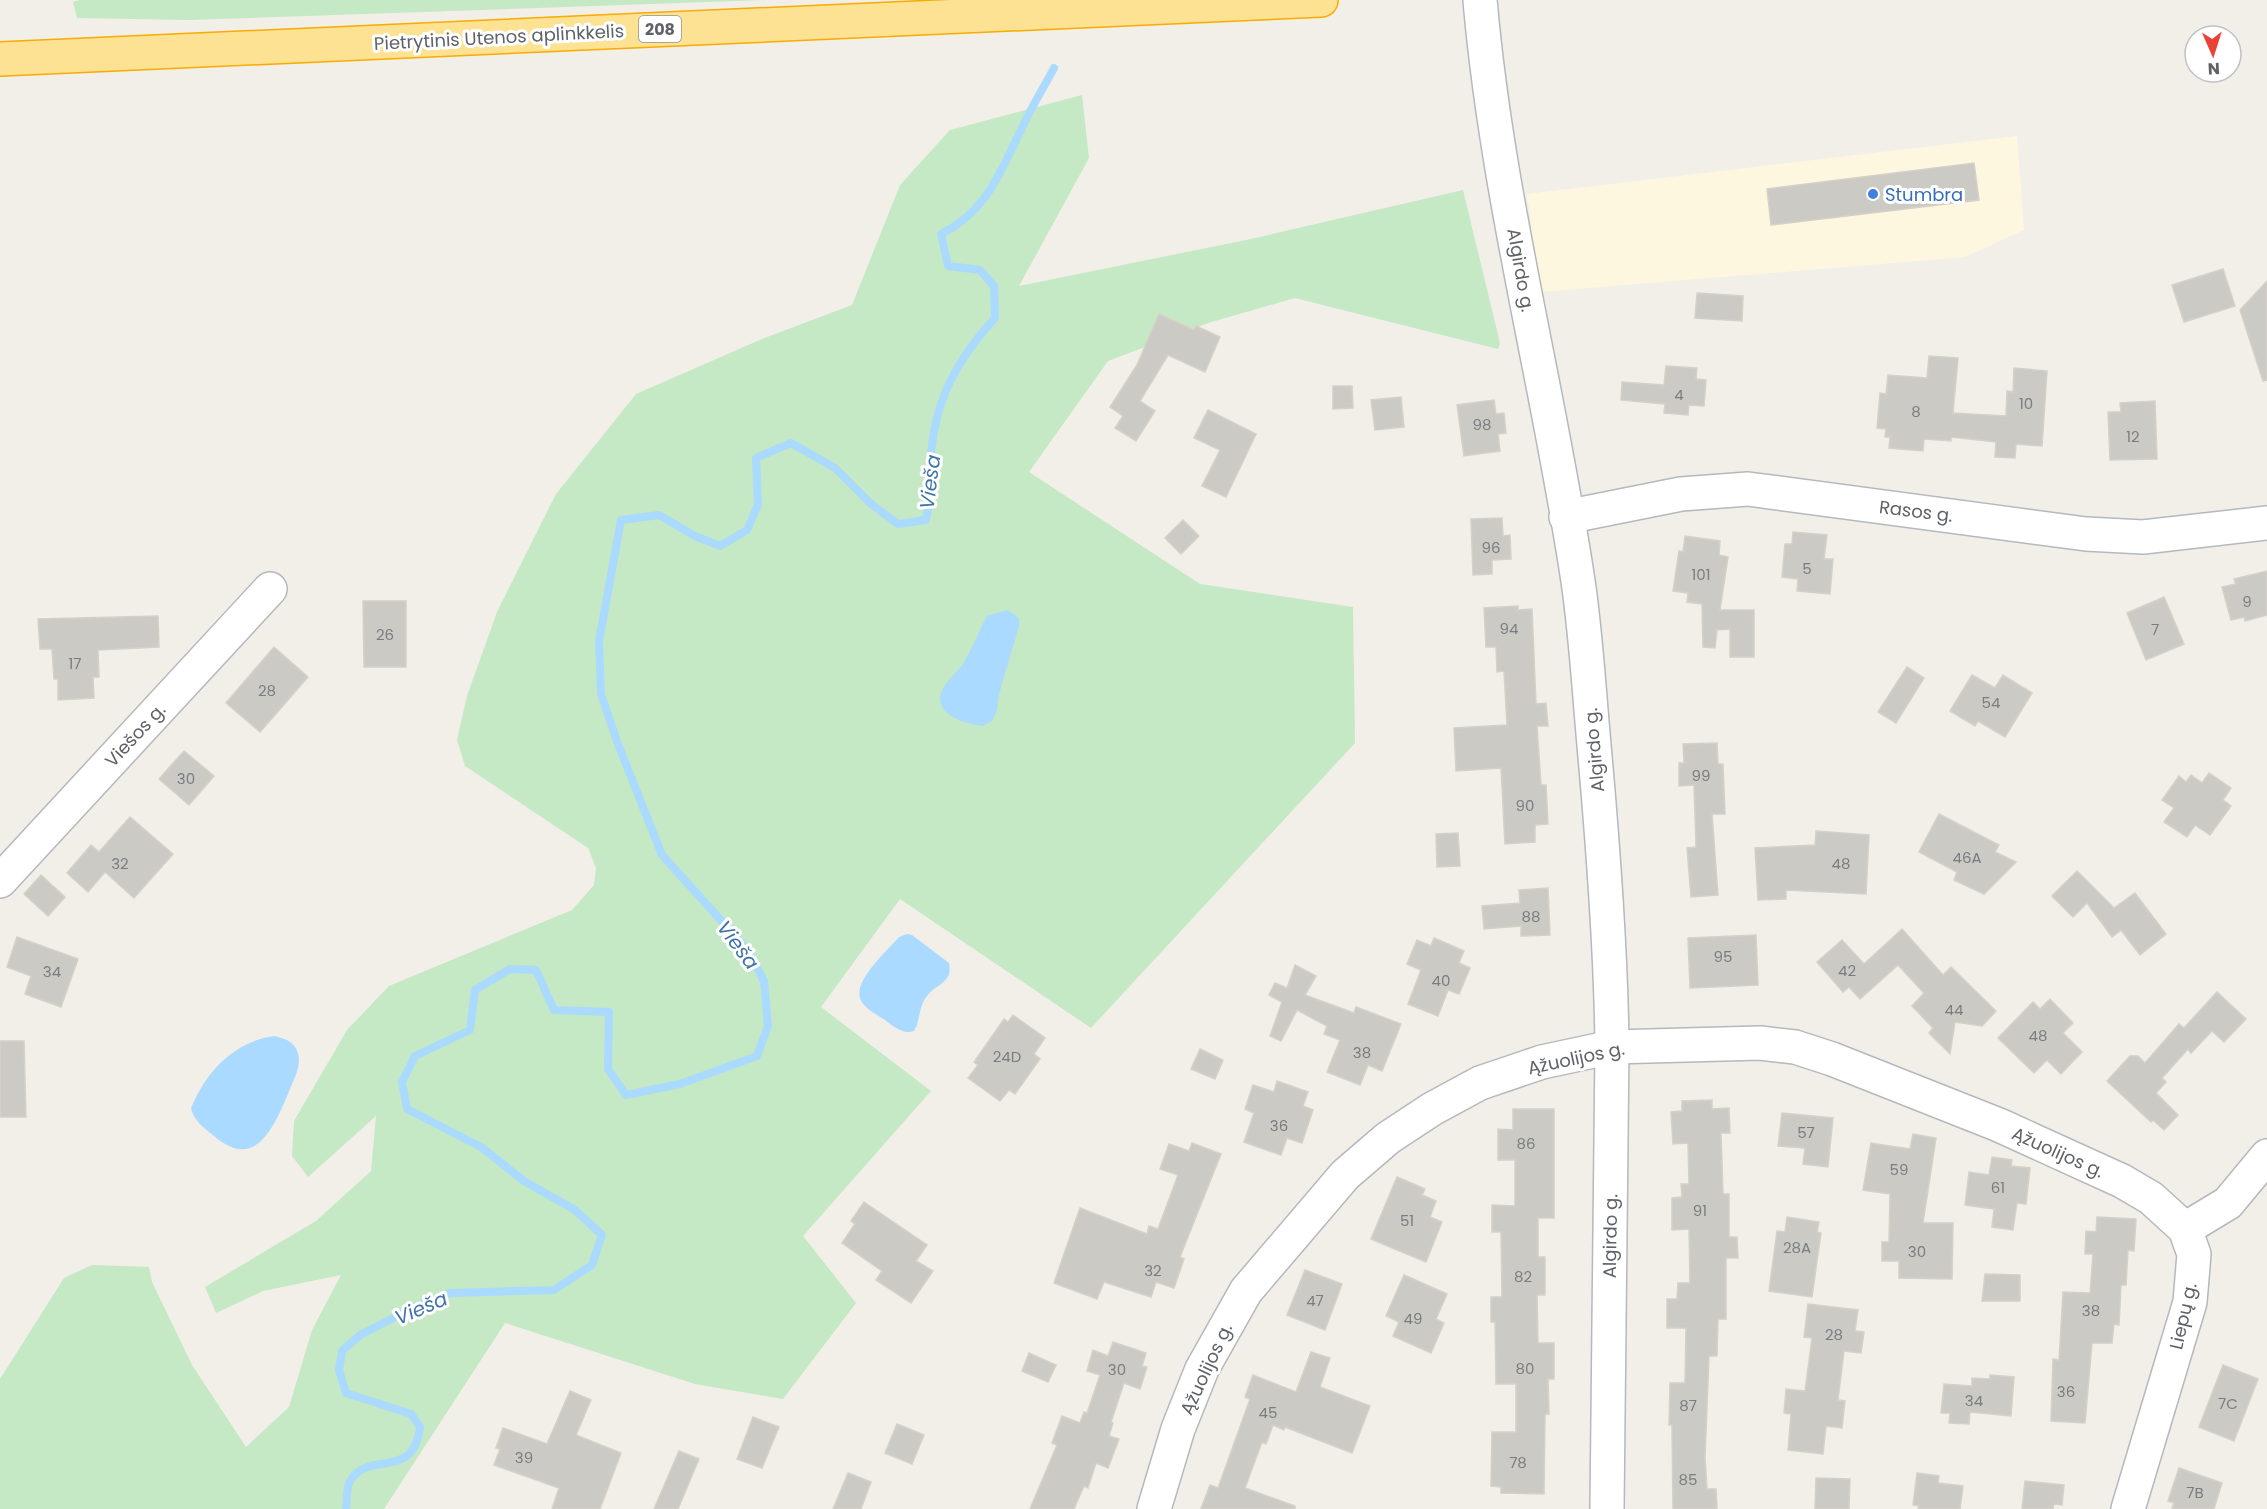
<svg xmlns="http://www.w3.org/2000/svg" width="2267" height="1509" font-family="Poppins,sans-serif">
<style>
.commercial{fill:#fef7e0}
.green{fill:#c5e8c5}
.water{fill:#aadaff}
.lines{fill:none;stroke-linecap:round;stroke-linejoin:round}
.stream{stroke:#aadaff;stroke-width:8}
.building{fill:#cccac5;stroke:#d6d1c6;stroke-width:1.5}
.minor-casing{stroke:#b5b8bc;stroke-width:36}
.highway-casing{stroke:#f9ab00;stroke-width:36}
.minor{stroke:#fff;stroke-width:33}
.highway{stroke:#fde293;stroke-width:33}
.shop-dot{fill:#3f7fe0;stroke:#fff;stroke-width:2}
.labels{text-anchor:middle;dominant-baseline:central;stroke-width:6;stroke-linejoin:round;paint-order:stroke}
.number-label{font-size:15px;fill:#7a7d7f}
.shield{fill:#fff;stroke:#8f9295;stroke-width:1.5}
.shield-label{font-size:16px;font-weight:bold;fill:#5f6368}
.street-label{font-size:18px;fill:#5f6368;stroke:#fff}
.shop-label{font-size:18px;fill:#366cbe;stroke:#fff;text-anchor:start}
.water-label{font-size:20px;font-style:italic;fill:#4174aa;stroke:#fff}
</style>
<rect width="100%" height="100%" fill="#f1efe8"/>
<!-- commercial -->
<polygon class="commercial" points="2017,136 2024,230 1965,257 1540,292 1527,194"/>
<!-- green -->
<g class="green">
<polygon points="80,0 767,0 190,20 77,18 73,2"/>
<polygon points="1082,95 1089,158 1019,286 1251,239 1463,190 1500,343 1498,349 1295,298 1208,323 1108,361 1029,472 1200,584 1353,607 1355,743 1091,1028 900,899 821,1007 931,1091 803,1236 856,1303 783,1399 695,1384 505,1323 384,1509 0,1509 0,1379 64,1278 92,1265 149,1267 152,1282 192,1365 246,1447 289,1407 312,1330 341,1275 263,1291 216,1313 205,1287 316,1221 371,1171 376,1116 308,1177 292,1156 294,1121 347,1030 389,986 572,910 594,885 596,868 588,848 465,766 457,740 467,696 497,612 556,494 636,394 762,339 852,305 900,185 950,130"/>
</g>
<!-- water -->
<g class="water">
<path d="M 1007,610 L 1019,618 L 1019,626 L 999,694 L 997,710 L 992,721 L 983,726 C 967,725 934,715 941,693 C 945,681 960,670 966,659 C 974,645 979,630 987,616 Z"/>
<path d="M 907,934 L 912,935 L 949,963 C 953,983 937,983 927,996 C 919,1005 920,1021 914,1031 C 903,1035 893,1026 885,1020 C 876,1014 863,1008 860,998 C 854,980 888,950 899,937 Z"/>
<path d="M 274,1036 C 285,1039 295,1041 298,1054 C 302,1067 292,1082 288,1094 C 274,1126 256,1172 214,1136 C 205,1129 193,1120 191,1108 C 206,1072 233,1042 274,1036 Z"/>
</g>
<g class="lines">
<!-- stream -->
<path class="stream" d="M 346,1509 C 347,1501 346,1488 350,1481 C 369,1449 413,1482 420,1427 L 411,1414 L 346,1393 L 339,1370 L 342,1351 L 360,1335 L 413,1308 L 450,1293 L 554,1290 L 592,1265 L 602,1235 L 575,1210 L 524,1181 L 481,1147 L 407,1109 L 402,1082 L 415,1056 L 470,1030 L 475,990 L 510,969 L 536,970 L 554,1010 L 609,1012 L 608,1069 L 626,1095 L 680,1084 L 757,1056 L 768,1026 L 764,981 L 747,949 L 662,855 L 618,744 L 601,694 L 599,641 L 621,520 L 659,515 L 695,536 L 720,546 L 747,530 L 758,505 L 756,458 L 791,443 L 835,468 L 871,504 L 898,524 L 926,520 C 931,498 929,479 931,456 C 935,399 957,360 995,318 L 994,286 L 980,270 L 948,266 L 941,234 C 989,210 1000,171 1023,126 C 1032,106 1044,87 1054,68"/>
</g>
<!-- building -->
<g class="building">
<polygon points="1974,163 1979,200 1771,225 1767,189"/>
<polygon points="2223,269 2235,306 2184,322 2172,285"/>
<polygon points="2267,281 2267,380 2263,381 2240,310"/>
<polygon points="1697,293 1743,296 1742,321 1695,318"/>
<polygon points="1159,314 1194,330 1196,326 1220,337 1205,372 1168,355 1140,401 1155,411 1136,441 1115,428 1123,416 1110,407 1137,365"/>
<polygon points="1929,356 1958,358 1953,413 2006,416 2007,391 2013,392 2014,368 2047,371 2042,446 2016,444 2015,458 1995,457 1996,442 1951,437 1951,441 1924,439 1923,451 1889,448 1890,437 1885,437 1886,429 1877,428 1880,393 1886,394 1888,375 1927,378"/>
<polygon points="1666,366 1697,368 1696,379 1706,380 1704,406 1689,405 1688,415 1664,413 1665,404 1621,400 1622,382 1664,385"/>
<polygon points="1333,386 1352,386 1353,408 1333,409"/>
<polygon points="1401,397 1404,427 1375,430 1371,400"/>
<polygon points="1494,400 1496,414 1504,413 1506,433 1498,434 1500,451 1464,456 1457,405"/>
<polygon points="2155,401 2157,459 2110,460 2108,412 2121,412 2120,403"/>
<polygon points="1208,410 1256,434 1226,497 1202,486 1220,450 1194,438"/>
<polygon points="1502,518 1503,536 1510,535 1511,559 1492,560 1492,574 1473,575 1471,519"/>
<polygon points="1183,520 1199,536 1181,554 1165,538"/>
<polygon points="1793,532 1827,535 1824,559 1833,559 1830,594 1797,591 1798,579 1782,577 1785,544 1792,544"/>
<polygon points="1685,536 1720,541 1719,555 1728,557 1720,610 1754,610 1754,657 1730,657 1730,629 1717,630 1715,648 1703,647 1702,604 1687,602 1688,593 1673,591 1679,551 1683,552"/>
<polygon points="2267,571 2267,615 2245,621 2244,617 2231,620 2222,587 2236,584 2234,579"/>
<polygon points="2164,597 2184,644 2146,660 2127,613"/>
<polygon points="363,601 406,601 406,667 364,667"/>
<polygon points="1518,606 1518,610 1532,609 1536,704 1546,703 1548,726 1537,726 1541,785 1546,785 1548,824 1535,825 1535,842 1505,844 1501,768 1456,771 1454,728 1507,725 1504,671 1497,672 1496,647 1486,647 1484,608"/>
<polygon points="158,616 159,647 98,650 99,677 93,677 94,698 58,700 58,679 54,679 52,649 40,649 38,619"/>
<polygon points="274,647 308,677 260,732 226,703"/>
<polygon points="1907,667 1924,678 1896,723 1878,712"/>
<polygon points="1972,675 1995,688 2003,675 2032,693 2005,737 1978,721 1975,726 1950,711"/>
<polygon points="1717,743 1718,764 1723,764 1725,814 1712,814 1718,895 1691,897 1687,848 1696,847 1694,785 1679,786 1679,763 1684,763 1683,744"/>
<polygon points="184,751 214,776 189,805 159,779"/>
<polygon points="2209,773 2231,788 2223,800 2231,806 2210,835 2195,825 2187,837 2164,822 2174,808 2162,800 2179,776 2186,782 2191,775 2202,783"/>
<polygon points="1939,814 1999,845 1995,852 2016,862 1984,894 1954,880 1957,872 1919,852"/>
<polygon points="130,817 173,854 134,898 105,872 88,892 67,873 91,845 99,852"/>
<polygon points="1816,831 1869,835 1866,894 1786,890 1786,899 1758,900 1755,848 1815,845"/>
<polygon points="1458,833 1460,866 1437,867 1436,834"/>
<polygon points="2077,871 2114,908 2135,893 2166,934 2140,955 2121,930 2112,937 2087,903 2073,917 2052,896"/>
<polygon points="41,875 65,897 48,916 24,894"/>
<polygon points="1548,888 1550,935 1521,936 1521,926 1484,929 1482,906 1520,903 1519,890"/>
<polygon points="1902,929 1943,975 1951,967 1996,1011 1982,1026 1955,1022 1950,1054 1929,1033 1933,1028 1912,1006 1924,993 1898,965 1860,999 1849,987 1843,992 1817,962 1842,940 1864,964"/>
<polygon points="1756,935 1758,985 1690,988 1688,938"/>
<polygon points="17,937 78,959 61,1007 25,994 31,976 7,967"/>
<polygon points="1434,938 1464,951 1459,963 1470,968 1459,994 1448,990 1438,1016 1408,1004 1421,970 1407,964 1417,940 1431,946"/>
<polygon points="1295,965 1316,976 1305,995 1354,1013 1356,1007 1401,1024 1382,1071 1368,1065 1360,1085 1327,1072 1340,1040 1324,1034 1327,1026 1297,1010 1281,1041 1270,1036 1282,1002 1269,995 1275,983 1287,988"/>
<polygon points="2217,992 2246,1019 2224,1042 2212,1031 2191,1053 2188,1049 2162,1078 2166,1082 2156,1093 2178,1115 2164,1130 2153,1120 2151,1122 2107,1081 2130,1056 2138,1056 2145,1063 2179,1024 2184,1028"/>
<polygon points="2050,999 2073,1023 2063,1033 2082,1052 2061,1074 2047,1060 2034,1073 1998,1038 2033,1002 2040,1009"/>
<polygon points="1013,1015 1045,1038 1034,1054 1040,1059 1015,1094 1009,1090 1000,1101 968,1078 978,1065 974,1062 1004,1019 1008,1022"/>
<polygon points="0,1041 24,1041 26,1117 0,1117"/>
<polygon points="1200,1049 1223,1060 1215,1079 1191,1069"/>
<polygon points="1277,1081 1308,1092 1303,1106 1313,1110 1302,1143 1287,1138 1281,1155 1244,1142 1254,1113 1245,1109 1253,1085 1274,1092"/>
<polygon points="1712,1100 1712,1109 1729,1108 1730,1133 1721,1133 1723,1194 1729,1194 1729,1237 1737,1237 1738,1258 1726,1258 1726,1319 1718,1319 1717,1356 1709,1356 1705,1458 1707,1489 1716,1489 1717,1509 1673,1509 1672,1425 1669,1425 1670,1383 1685,1383 1686,1328 1667,1328 1667,1299 1677,1299 1678,1283 1690,1283 1689,1229 1672,1230 1672,1198 1682,1197 1681,1184 1689,1184 1688,1143 1673,1144 1671,1112 1682,1111 1682,1101"/>
<polygon points="1513,1109 1554,1109 1554,1218 1538,1218 1538,1257 1545,1257 1545,1295 1537,1295 1538,1343 1554,1343 1554,1379 1548,1379 1549,1414 1545,1414 1544,1494 1501,1493 1501,1487 1491,1486 1492,1432 1516,1432 1516,1384 1496,1384 1495,1322 1491,1322 1491,1297 1502,1297 1501,1232 1492,1232 1492,1205 1515,1206 1515,1160 1498,1160 1498,1129 1513,1130"/>
<polygon points="1782,1113 1833,1118 1828,1167 1803,1164 1805,1148 1778,1146"/>
<polygon points="1913,1134 1936,1138 1923,1223 1953,1223 1952,1279 1899,1278 1899,1261 1882,1261 1882,1242 1889,1242 1890,1194 1863,1190 1871,1143 1910,1149"/>
<polygon points="1192,1143 1221,1154 1180,1257 1184,1259 1174,1288 1156,1282 1151,1297 1104,1282 1097,1299 1054,1283 1080,1208 1147,1234 1149,1226 1158,1229 1178,1175 1160,1169 1169,1144 1189,1151"/>
<polygon points="1992,1157 2012,1160 2011,1166 2030,1168 2026,1204 2017,1203 2013,1230 1992,1227 1994,1209 1965,1205 1969,1172 1989,1175"/>
<polygon points="1397,1177 1425,1189 1422,1195 1436,1201 1430,1217 1442,1222 1426,1262 1371,1239"/>
<polygon points="864,1202 927,1245 916,1261 933,1271 911,1303 876,1280 882,1271 842,1243 855,1224 851,1221"/>
<polygon points="1787,1217 1819,1222 1817,1232 1821,1233 1812,1297 1769,1291 1777,1231 1785,1232"/>
<polygon points="2097,1217 2136,1219 2134,1251 2128,1250 2126,1285 2121,1285 2119,1325 2114,1324 2112,1343 2092,1343 2085,1423 2051,1421 2053,1359 2059,1360 2063,1292 2090,1293 2093,1254 2085,1254 2086,1231 2096,1232"/>
<polygon points="1305,1270 1342,1284 1325,1330 1287,1315"/>
<polygon points="1985,1274 2020,1275 2020,1301 1982,1301"/>
<polygon points="1404,1275 1447,1294 1436,1319 1444,1323 1431,1353 1393,1336 1399,1322 1386,1316"/>
<polygon points="1808,1304 1858,1310 1855,1331 1864,1332 1861,1353 1844,1351 1838,1400 1845,1401 1842,1428 1826,1426 1823,1454 1788,1450 1791,1414 1784,1413 1786,1389 1805,1391 1812,1338 1804,1337"/>
<polygon points="1113,1342 1146,1353 1142,1366 1147,1367 1140,1389 1124,1383 1111,1422 1113,1423 1109,1436 1119,1439 1108,1468 1096,1463 1088,1488 1084,1486 1074,1509 1030,1509 1057,1445 1052,1443 1062,1416 1080,1423 1084,1412 1087,1413 1100,1375 1087,1371 1093,1350 1108,1356"/>
<polygon points="1311,1352 1330,1358 1320,1387 1370,1406 1352,1453 1285,1427 1284,1430 1273,1425 1266,1444 1262,1442 1245,1488 1295,1506 1295,1509 1201,1509 1210,1485 1218,1488 1250,1399 1245,1397 1253,1375 1296,1392"/>
<polygon points="1029,1353 1056,1365 1048,1382 1022,1371"/>
<polygon points="2223,1365 2258,1379 2234,1441 2199,1427"/>
<polygon points="1990,1375 2014,1377 2011,1416 1970,1412 1969,1424 1949,1423 1950,1413 1941,1413 1944,1384 1972,1386 1972,1378 1990,1379"/>
<polygon points="570,1391 591,1400 576,1435 621,1453 600,1509 552,1509 559,1488 494,1465 500,1449 496,1448 503,1428 547,1444"/>
<polygon points="753,1417 779,1427 762,1468 737,1459"/>
<polygon points="897,1424 924,1435 912,1464 885,1453"/>
<polygon points="679,1451 699,1459 678,1509 654,1509"/>
<polygon points="2179,1468 2222,1483 2214,1509 2172,1509 2174,1503 2168,1501"/>
<polygon points="848,1473 871,1482 861,1509 833,1509"/>
<polygon points="1917,1473 1939,1476 1938,1483 1963,1486 1960,1509 1918,1509 1919,1506 1913,1505"/>
<polygon points="1816,1478 1850,1479 1849,1509 1815,1509"/>
<polygon points="2025,1481 2064,1485 2062,1505 2054,1504 2053,1509 2022,1509"/>
</g>
<g class="lines">
<defs>
<g id="minor">
<path d="M 1480,0 C 1497,196 1549,387 1578,581 C 1586,635 1589,690 1594,745 C 1603,845 1611,946 1612,1047 L 1607,1509"/>
<polyline points="1566,517 1681,494 1748,489 2086,534 2143,537 2267,523"/>
<polyline points="0,881 270,589"/>
<polyline points="2185,1229 2228,1203 2267,1156"/>
<polyline points="1154,1509 1178,1429 1202,1369 1246,1291 1345,1175 1388,1138 1432,1109 1480,1083 1542,1062 1612,1047 1760,1043 1795,1047 1832,1059 1999,1125 2122,1181 2151,1198 2185,1229 2194,1254 2190,1302 2128,1509"/>
</g>
<polyline id="highway" points="0,59 1321,0"/>
</defs>
<!-- minor casing -->
<use href="#minor" class="minor-casing"/>
<!-- highway casing -->
<use href="#highway" class="highway-casing"/>
<!-- minor -->
<use href="#minor" class="minor"/>
<!-- highway -->
<use href="#highway" class="highway"/>
</g>
<!-- markers -->
<circle class="shop-dot" cx="1873" cy="194" r="6"/>
<g class="labels">
<!-- number labels -->
<g class="number-label">
<text x="1679" y="394">4</text>
<text x="2026" y="403">10</text>
<text x="1916" y="411">8</text>
<text x="1482" y="424">98</text>
<text x="2133" y="436">12</text>
<text x="1491" y="547">96</text>
<text x="1807" y="568">5</text>
<text x="1701" y="574">101</text>
<text x="2247" y="601">9</text>
<text x="1509" y="628">94</text>
<text x="2155" y="629">7</text>
<text x="385" y="634">26</text>
<text x="75" y="663">17</text>
<text x="267" y="690">28</text>
<text x="1991" y="702">54</text>
<text x="1701" y="775">99</text>
<text x="186" y="778">30</text>
<text x="1525" y="805">90</text>
<text x="1967" y="857">46A</text>
<text x="120" y="863">32</text>
<text x="1841" y="863">48</text>
<text x="1531" y="916">88</text>
<text x="1723" y="956">95</text>
<text x="1847" y="970">42</text>
<text x="52" y="971">34</text>
<text x="1441" y="980">40</text>
<text x="1954" y="1009">44</text>
<text x="2038" y="1035">48</text>
<text x="1362" y="1052">38</text>
<text x="1007" y="1056">24D</text>
<text x="1279" y="1125">36</text>
<text x="1806" y="1132">57</text>
<text x="1526" y="1143">86</text>
<text x="1899" y="1169">59</text>
<text x="1998" y="1187">61</text>
<text x="1700" y="1210">91</text>
<text x="1407" y="1220">51</text>
<text x="1797" y="1247">28A</text>
<text x="1917" y="1251">30</text>
<text x="1153" y="1270">32</text>
<text x="1523" y="1276">82</text>
<text x="1315" y="1300">47</text>
<text x="2091" y="1310">38</text>
<text x="1413" y="1318">49</text>
<text x="1834" y="1334">28</text>
<text x="1525" y="1368">80</text>
<text x="1117" y="1369">30</text>
<text x="2066" y="1391">36</text>
<text x="1974" y="1400">34</text>
<text x="2228" y="1403">7C</text>
<text x="1688" y="1405">87</text>
<text x="1268" y="1412">45</text>
<text x="524" y="1457">39</text>
<text x="1518" y="1462">78</text>
<text x="1688" y="1479">85</text>
<text x="2195" y="1492">7B</text>
</g>
<!-- shield labels -->
<rect class="shield" x="639" y="16" width="42" height="26" rx="4.5"/>
<g class="shield-label">
<text x="660" y="29">208</text>
</g>
<!-- street labels -->
<g class="street-label">
<text transform="translate(499 37) rotate(-3)">Pietrytinis Utenos aplinkkelis</text>
<text transform="translate(1521 270) rotate(80)">Algirdo g.</text>
<text transform="translate(1916 511) rotate(7)">Rasos g.</text>
<text transform="translate(135 735) rotate(-47)">Viešos g.</text>
<text transform="translate(1594 750) rotate(-95)">Algirdo g.</text>
<text transform="translate(1576 1058) rotate(-12)">Ąžuolijos g.</text>
<text transform="translate(2058 1152) rotate(24)">Ąžuolijos g.</text>
<text transform="translate(1610 1236) rotate(-89)">Algirdo g.</text>
<text transform="translate(2183 1316) rotate(-77)">Liepų g.</text>
<text transform="translate(1206 1369) rotate(-65)">Ąžuolijos g.</text>
</g>
<!-- shop labels -->
<g class="shop-label">
<text x="1885" y="194">Stumbra</text>
</g>
<!-- water labels -->
<g class="water-label">
<text transform="translate(930 482) rotate(-83)">Vieša</text>
<text transform="translate(738 945) rotate(53)">Vieša</text>
<text transform="translate(421 1308) rotate(-23)">Vieša</text>
</g>
</g>
<!-- north arrow -->
<g transform="translate(2213 54) rotate(177)"><circle r="28" fill="#ffffff" stroke="#bfc1c3" stroke-width="1.5"/>
<path d="M0-4.5L10 22L0 15L-10 22Z" fill="#ea4335"/>
<text y="-9" font-size="16" font-weight="bold" text-anchor="middle" fill="#5f6368">N</text>
</g>
</svg>
